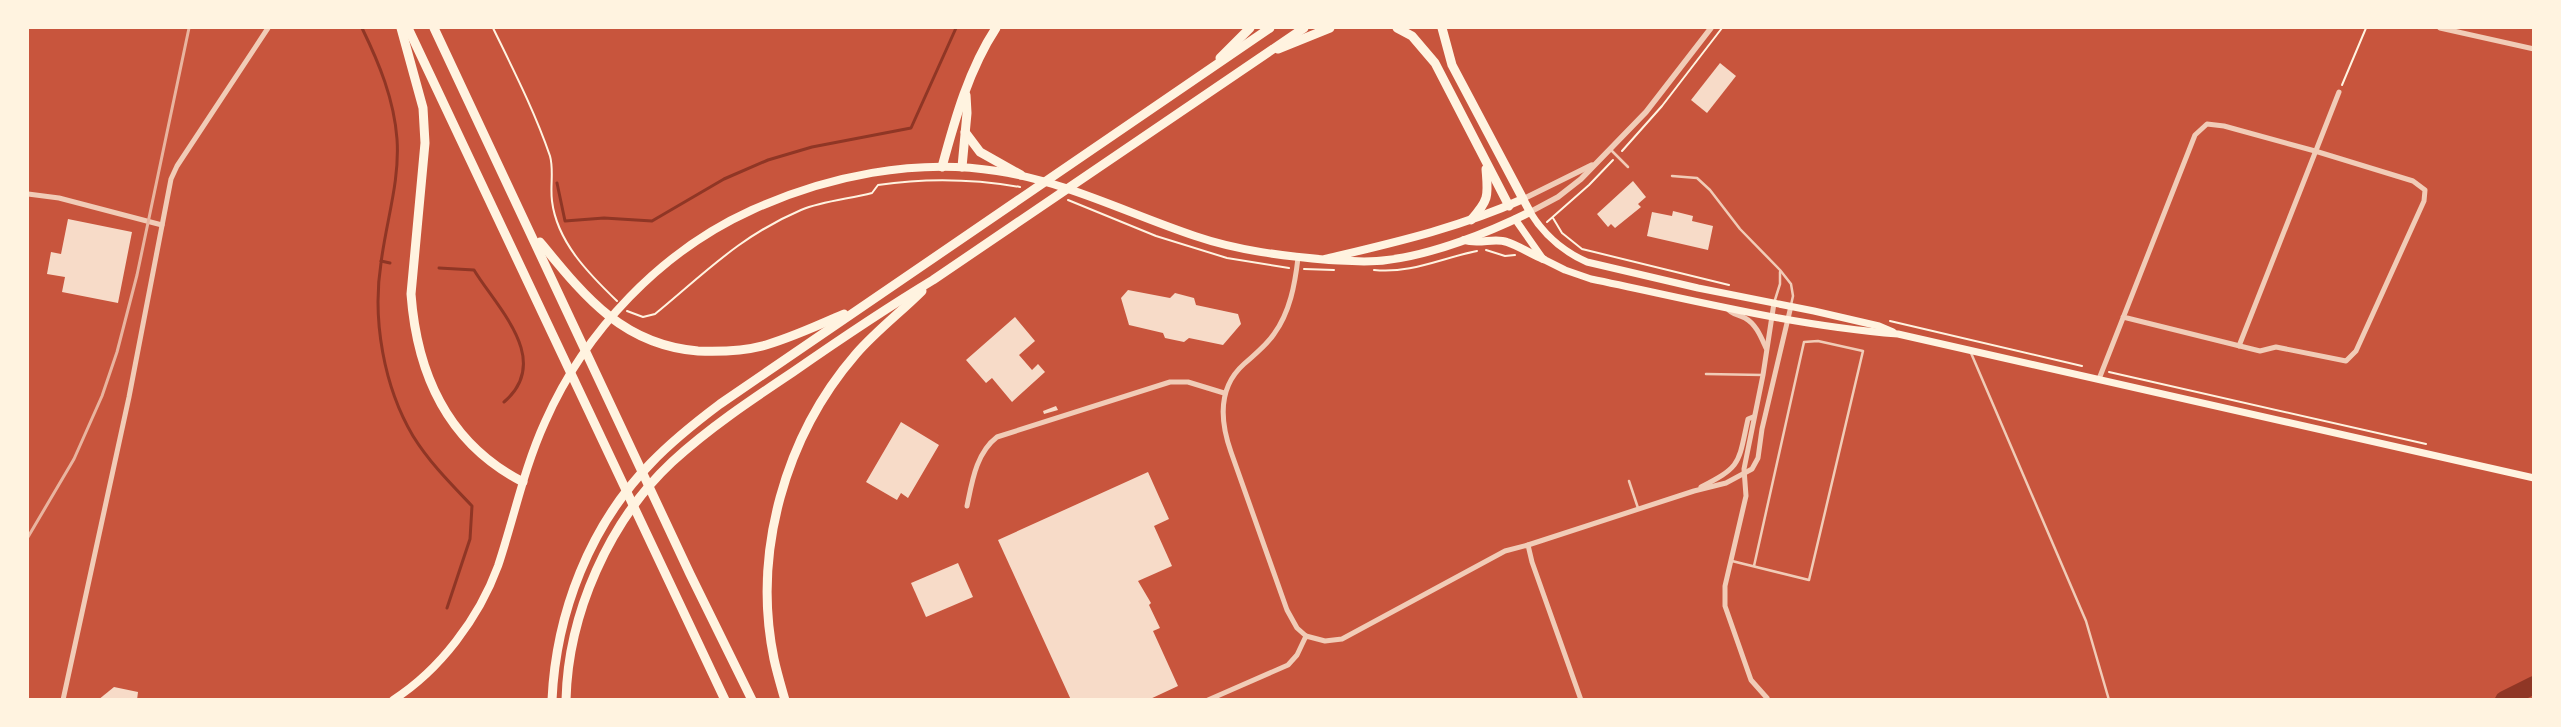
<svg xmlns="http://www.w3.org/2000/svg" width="2561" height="727" font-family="'Titillium Web',sans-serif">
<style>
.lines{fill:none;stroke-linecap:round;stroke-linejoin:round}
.stream{stroke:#8f3625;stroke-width:3}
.river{stroke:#8f3625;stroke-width:18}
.building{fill:#f7dbc8}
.path{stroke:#fff3e0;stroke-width:2}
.service{stroke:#f1ccb7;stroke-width:2.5}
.minor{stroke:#f1ccb7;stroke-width:5}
.tertiary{stroke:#f1ccb7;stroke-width:5.5}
.secondary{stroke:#fff3e0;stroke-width:7}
.primary{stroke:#fff3e0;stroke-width:8}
.motorway{stroke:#fff3e0;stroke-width:9}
.rail{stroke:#e9b49f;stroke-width:3}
</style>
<rect width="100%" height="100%" fill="#c8553d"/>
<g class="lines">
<!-- stream -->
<g class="stream">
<path d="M 362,28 C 379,63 394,99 397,139 C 400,181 386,222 381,263 C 372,320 384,387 413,436 C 429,462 451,484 472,506 L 470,539 L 447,608"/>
<polyline points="557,183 565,221 604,218 652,221 724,179 768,160 812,147 911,128 956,28"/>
<polyline points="381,261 390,263"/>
<path d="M 439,268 L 474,270 C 497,308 553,360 504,402"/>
</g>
<!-- river -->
<polyline class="river" points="2504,700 2534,685"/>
</g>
<!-- building -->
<g class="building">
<polygon points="1720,63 1736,76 1707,113 1691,100"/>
<polygon points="1633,181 1646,197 1638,204 1641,207 1615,228 1611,224 1608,227 1597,214"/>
<polygon points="1673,211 1693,216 1692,221 1713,226 1708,250 1647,236 1652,212 1672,216"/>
<polygon points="68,219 132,232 118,303 62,292 65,277 47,274 51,252 61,254"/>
<polygon points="1128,290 1170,298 1175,293 1194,298 1196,305 1238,314 1241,324 1223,345 1189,338 1184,342 1165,338 1163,333 1129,325 1121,298"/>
<polygon points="1015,317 1035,341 1019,355 1032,370 1038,364 1045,372 1012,402 992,378 986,383 966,360"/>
<polygon points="1056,406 1058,410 1044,414 1043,411"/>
<polygon points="901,422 939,445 908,498 901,493 897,500 866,482"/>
<polygon points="1148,472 1169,519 1154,526 1172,566 1138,581 1151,603 1149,605 1160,628 1153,631 1178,686 1148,700 1071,700 998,540"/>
<polygon points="958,563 973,597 926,617 911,583"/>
<polygon points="114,687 138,692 137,700 98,700"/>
</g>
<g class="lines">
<!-- path -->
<g class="path">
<path d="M 493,28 C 513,69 535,112 550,156 C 554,170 550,186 552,201 C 557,242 589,274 617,301"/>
<polyline points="2342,85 2366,28"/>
<polyline points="1622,151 1662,106 1722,28"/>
<polyline points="1068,200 1156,236 1227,258 1289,268"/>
<polyline points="1553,218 1562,233 1582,249 1729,285"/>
<polyline points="1547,222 1589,185 1613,160"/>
<polyline points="1486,250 1505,256 1515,255"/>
<polyline points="1304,269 1334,270"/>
<path d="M 1374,270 C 1410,274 1442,258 1477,251"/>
<path d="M 627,311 L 643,317 L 655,314 C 705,273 740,236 801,210 C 823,201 849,199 872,193 L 878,185 C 925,178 974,179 1020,187"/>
<polyline points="1890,321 2082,366"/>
<polyline points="2109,372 2426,444"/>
</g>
<!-- service -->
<g class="service">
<polyline points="1611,150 1628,167"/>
<polyline points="1672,176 1697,178 1710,190 1740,229 1780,270 1791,284 1793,296 1791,305"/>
<polyline points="1774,303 1780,284 1780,272"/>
<polyline points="1971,353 2086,621 2109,700"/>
<polyline points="1706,374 1763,375"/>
<polyline points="1629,481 1638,508"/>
<polyline points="1732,561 1809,580 1863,351 1818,341 1804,342 1754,566"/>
</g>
<!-- minor -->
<g class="minor">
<polyline points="2440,28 2534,49"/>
<polyline points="28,194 59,198 162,225"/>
<path d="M 1298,258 C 1295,284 1290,312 1274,334 C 1266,346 1255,354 1244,364 C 1217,388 1220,421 1231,452 L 1287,610 L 1297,628 L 1306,636"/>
<path d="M 1727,308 C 1732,315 1737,314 1745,318 C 1756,324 1761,337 1766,348"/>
<polyline points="2239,346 2339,92"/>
<polyline points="2099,379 2195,135 2207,124 2224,126 2315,151 2413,181 2425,190 2424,201 2356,351 2346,361 2276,347 2260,351 2123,317"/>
<path d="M 1701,487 C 1742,466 1738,464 1748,419 L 1753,417"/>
<path d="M 967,506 C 972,482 976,453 997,437 L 1170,382 L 1188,382 L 1224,393"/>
<polyline points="1528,545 1532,562 1581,700"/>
<polyline points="1767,698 1751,680 1725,606 1725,586 1746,496 1744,469 1763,375 1774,303"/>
<polyline points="63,700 129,397 171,179 177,166 268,28"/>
<polyline points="1208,700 1288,665 1297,655 1306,636 1325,641 1342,639 1505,551 1528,545 1694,491 1726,483 1752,469 1758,458 1762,429 1791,306"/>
</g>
<!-- tertiary -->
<g class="tertiary">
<polyline points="1523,199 1592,165"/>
<polyline points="1530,212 1558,197 1581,179 1646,112 1711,28"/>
</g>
<!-- secondary -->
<g class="secondary">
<path d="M 1530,212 C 1544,235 1562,251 1587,262 L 1698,288 L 1814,311 L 1879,326 L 1893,332"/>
<path d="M 1515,219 L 1543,259 L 1565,270 L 1591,279 C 1693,300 1794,326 1898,334 L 2534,478"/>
</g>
<!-- primary -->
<g class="primary">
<path d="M 1464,240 C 1480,245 1494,237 1507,242 C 1519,246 1531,254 1543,259"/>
<path d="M 393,700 C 440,670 479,618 498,566 C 514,518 524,468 545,422 C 585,331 661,251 752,210 C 827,176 915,158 997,171 C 1067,182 1129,214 1195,236 C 1239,251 1284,256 1329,260 C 1349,261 1368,263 1387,260 C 1432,255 1490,232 1530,212 L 1523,199 C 1459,228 1392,243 1325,259"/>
</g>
<!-- motorway -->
<g class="motorway">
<path d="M 401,28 L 423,108 L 425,143 L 411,294 C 417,375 449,444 523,482"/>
<polyline points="408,28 725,700"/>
<polyline points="434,28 690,574 752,700"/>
<polyline points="1397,28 1412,36 1435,63 1509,206"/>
<polyline points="1442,28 1452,65 1523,199"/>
<polyline points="1278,49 1330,28"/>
<polyline points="1220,58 1250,28"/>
<polyline points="965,132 980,152 1021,175"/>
<path d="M 942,167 C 955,119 969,69 996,28"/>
<polyline points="962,167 967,113 966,95"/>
<path d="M 1471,220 C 1490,199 1488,195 1486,169"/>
<path d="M 540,242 C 585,297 623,345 698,351 C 721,352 744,351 766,345 C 793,337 819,325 844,314"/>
<path d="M 552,700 C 556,613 590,525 651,463 C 672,441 696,422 720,404 L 1270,28"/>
<path d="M 566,700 C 568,614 609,521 672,462 C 709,428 751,400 793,372 C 839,340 885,309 933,280 L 1304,28"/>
<path d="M 785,700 C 781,686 777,673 774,659 C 752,553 785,436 856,354 C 876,331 901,312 922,291"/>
</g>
<!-- rail -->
<polyline class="rail" points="28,537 74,459 102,396 117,352 137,275 189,28"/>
</g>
<!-- border -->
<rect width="2561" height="727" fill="none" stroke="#fff3e0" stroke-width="58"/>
</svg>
